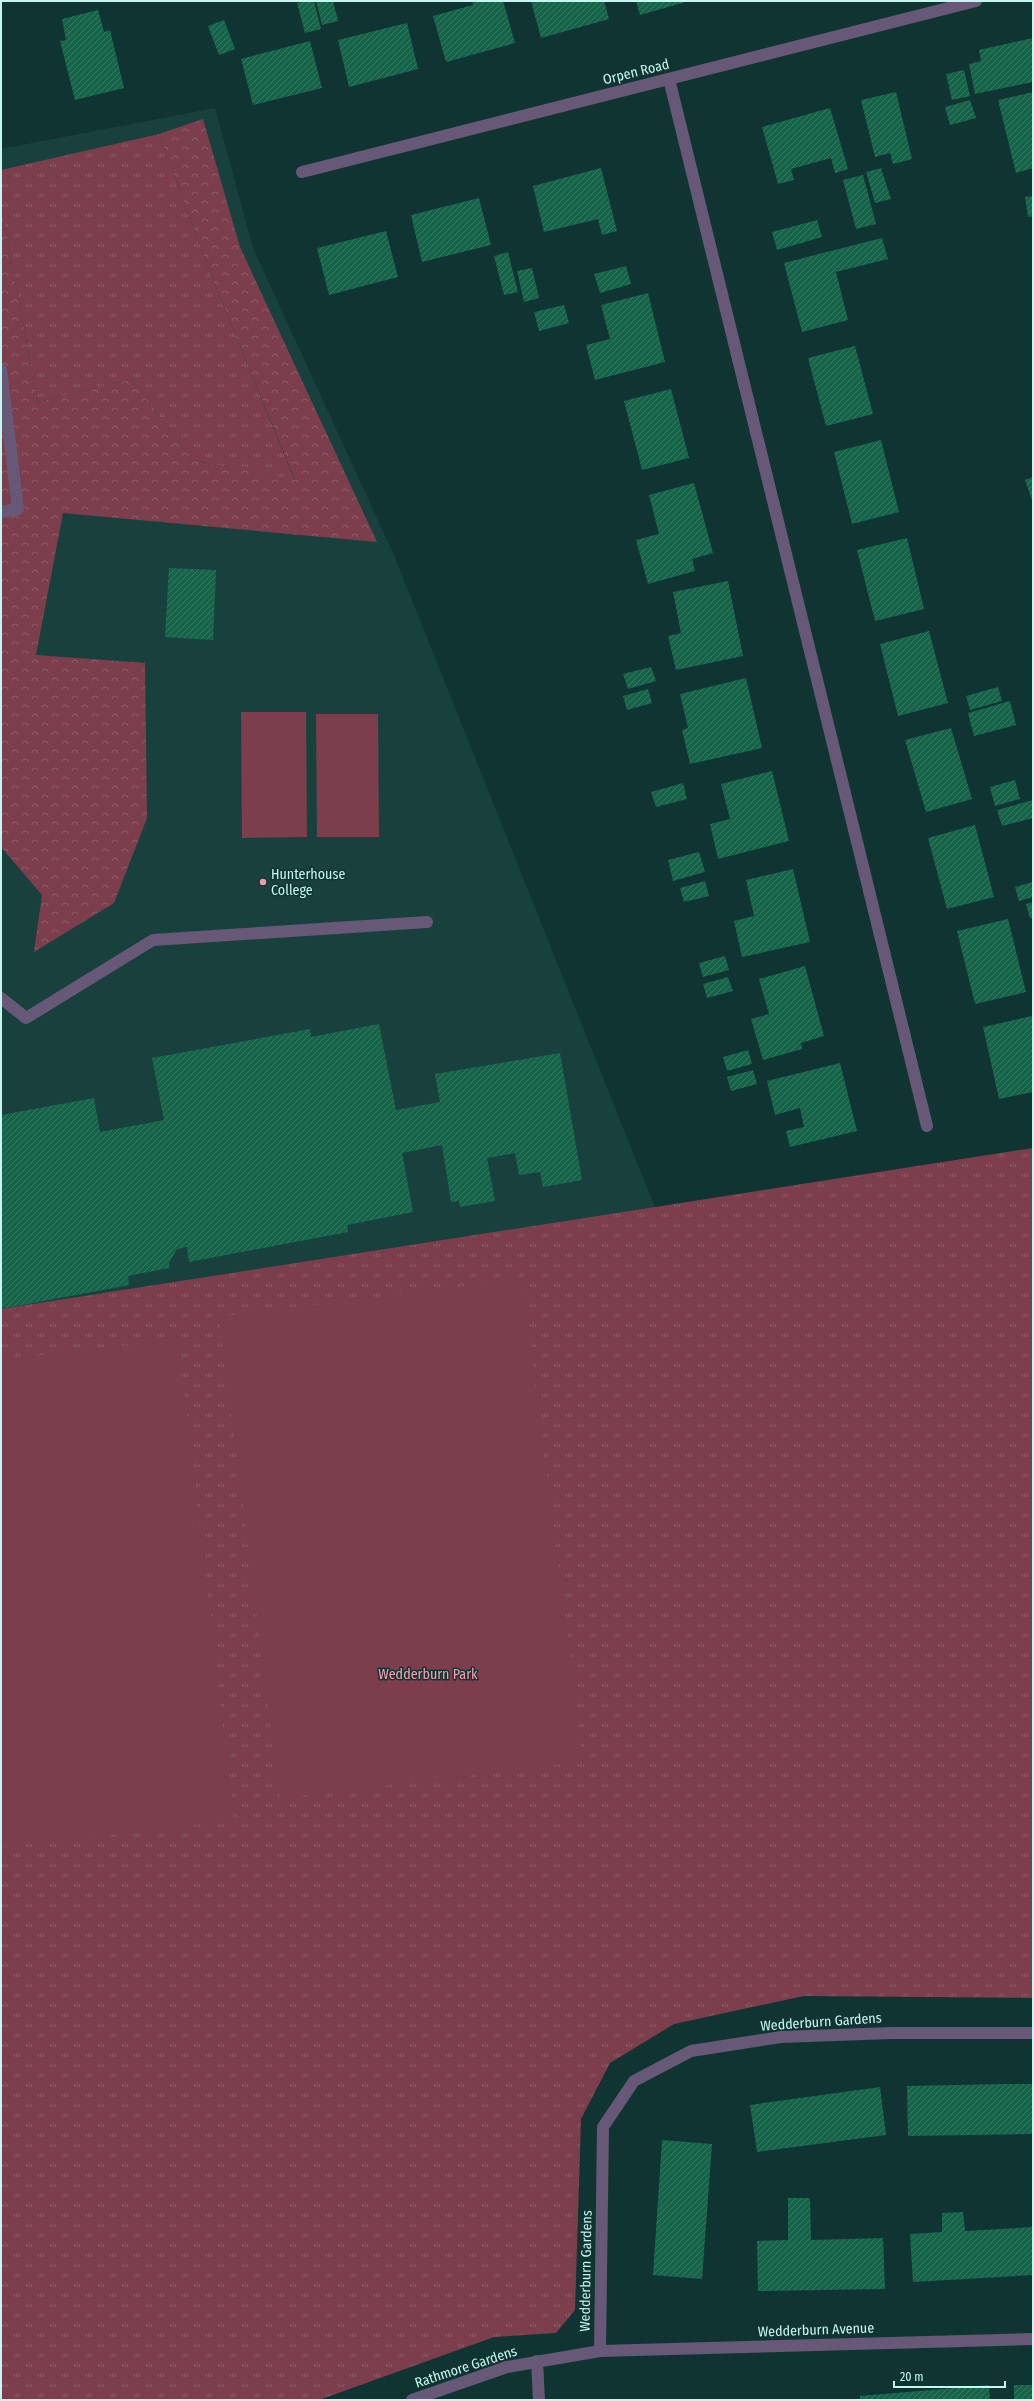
<svg xmlns="http://www.w3.org/2000/svg" width="1034" height="2401" font-family="'Fira Sans Condensed',sans-serif">
<style>
.built{fill:#18413d}
.grass{fill:url(#grass-tufts)}
.forest{fill:url(#forest-crowns)}
.garden{fill:#7c3e4d}
.building{fill:url(#building-hatch)}
.lines{fill:none;stroke-linecap:round;stroke-linejoin:round}
.minor{stroke:#665876;stroke-width:12}
.poi-dot{fill:#f29aac;stroke:#103431;stroke-width:1.5}
.labels{text-anchor:middle;dominant-baseline:central;stroke-width:3;stroke-linejoin:round;paint-order:stroke}
.street-label{font-size:14px;fill:#c5f7f0;stroke:#103431}
.poi-label{font-size:14px;fill:#c5f7f0;stroke:#103431;text-anchor:start}
.park-label{font-size:14px;fill:#fea0b4;stroke:#103431}
</style>
<defs>
<pattern id="grass-tufts" width="24" height="20" patternUnits="userSpaceOnUse"><rect width="24" height="20" fill="#7c3e4d"/><path d="M3 7l-1-3M5 7V3M7 7l1-3M15 17l-1-3M17 17v-4M19 17l1-3" fill="none" stroke="#8d5b67"/></pattern>
<pattern id="forest-crowns" width="20" height="18" patternUnits="userSpaceOnUse"><rect width="20" height="18" fill="#7c3e4d"/><path d="M2 6a3 3 0 1 1 6 0M12 15a3 3 0 1 1 6 0" fill="none" stroke="#8d5b67"/></pattern>
<pattern id="building-hatch" width="6" height="6" patternUnits="userSpaceOnUse"><rect width="6" height="6" fill="#17634a"/><path d="M-1 1l2-2M0 6l6-6M5 7l2-2" fill="none" stroke="#377a64"/></pattern>
</defs>
<rect width="100%" height="100%" fill="#103431"/>
<!-- built -->
<polygon class="built" points="215,108 253,248 393,553 656,1210 1,1310 1,149"/>
<!-- grass -->
<g class="grass">
<polygon points="159,134 209,270 295,481 192,460 132,379 38,402 1,206 1,170"/>
<polygon points="1033,1148 1033,1998 804,1996 674,2024 610,2063 581,2119 575,2310 556,2333 494,2337 319,2400 1,2400 1,1309"/>
</g>
<!-- forest -->
<polygon class="forest" points="203,119 240,247 377,542 63,513 36,655 145,663 147,818 114,903 34,952 42,895 1,847 1,206 38,402 132,379 192,460 295,480 209,270 159,134"/>
<!-- garden -->
<g class="garden">
<polygon points="241,712 306,712 307,837 242,838"/>
<polygon points="316,714 378,714 379,837 317,837"/>
<polygon points="522,1279 583,1761 280,1799 219,1317"/>
<polygon points="178,1340 234,1820 1,1847 1,1360"/>
</g>
<!-- building -->
<g class="building">
<polygon points="305,1 314,1 321,29 305,33 297,3"/>
<polygon points="316,1 333,1 338,21 322,25"/>
<polygon points="472,1 503,1 515,43 446,62 433,16 473,5"/>
<polygon points="531,1 604,1 609,19 541,38"/>
<polygon points="636,1 689,1 640,15"/>
<polygon points="98,10 104,32 110,30 124,88 75,100 60,41 66,40 62,19"/>
<polygon points="224,20 235,49 219,55 208,26"/>
<polygon points="407,23 418,69 349,87 338,40"/>
<polygon points="1033,38 1033,82 975,94 969,64 981,61 979,50"/>
<polygon points="310,41 322,88 253,105 241,59"/>
<polygon points="964,70 970,96 952,100 946,74"/>
<polygon points="896,92 912,159 893,164 890,153 875,157 861,100"/>
<polygon points="1033,92 1033,168 1016,173 998,100"/>
<polygon points="970,100 976,118 950,125 945,107"/>
<polygon points="830,108 848,169 835,173 831,158 791,169 794,180 778,184 762,127"/>
<polygon points="601,168 617,231 602,235 598,219 544,232 533,186"/>
<polygon points="881,168 891,199 875,203 866,172"/>
<polygon points="863,175 876,224 856,229 843,180"/>
<polygon points="1033,196 1033,216 1028,217 1025,197"/>
<polygon points="479,198 491,245 422,262 411,215"/>
<polygon points="817,220 822,237 777,250 772,232"/>
<polygon points="386,231 398,277 329,295 317,248"/>
<polygon points="882,238 888,259 836,272 848,320 802,332 784,263"/>
<polygon points="508,252 518,292 504,295 494,256"/>
<polygon points="626,266 631,284 600,293 594,274"/>
<polygon points="532,268 539,298 524,302 517,271"/>
<polygon points="648,293 665,362 595,380 586,345 610,339 601,305"/>
<polygon points="564,305 569,323 539,331 534,312"/>
<polygon points="855,346 873,414 826,426 808,358"/>
<polygon points="671,389 689,458 642,470 624,401"/>
<polygon points="881,440 899,512 852,524 834,452"/>
<polygon points="1033,477 1033,503 1025,480"/>
<polygon points="694,483 713,553 692,559 695,571 648,584 636,540 659,534 649,495"/>
<polygon points="907,538 924,609 875,621 857,550"/>
<polygon points="169,568 216,570 213,640 165,637"/>
<polygon points="728,581 743,656 676,670 668,636 681,633 673,592"/>
<polygon points="929,631 948,703 898,716 880,644"/>
<polygon points="651,667 656,681 628,689 623,674"/>
<polygon points="746,678 762,748 690,764 682,730 688,728 680,694"/>
<polygon points="998,687 1002,701 970,710 966,696"/>
<polygon points="648,689 652,703 627,710 623,696"/>
<polygon points="1010,701 1016,725 974,736 968,713"/>
<polygon points="951,728 972,799 926,812 905,740"/>
<polygon points="772,771 789,841 718,859 710,824 730,819 721,784"/>
<polygon points="1015,780 1020,799 995,806 990,787"/>
<polygon points="683,783 687,799 656,807 651,792"/>
<polygon points="1033,800 1033,818 1002,826 997,810"/>
<polygon points="975,825 994,897 947,909 928,838"/>
<polygon points="699,852 705,872 673,881 668,860"/>
<polygon points="793,869 810,942 742,957 734,921 754,916 746,880"/>
<polygon points="705,881 709,896 684,902 680,888"/>
<polygon points="1033,882 1033,897 1019,901 1015,887"/>
<polygon points="1033,902 1033,918 1030,918 1026,904"/>
<polygon points="1008,919 1026,992 975,1004 957,931"/>
<polygon points="725,956 729,970 703,977 699,963"/>
<polygon points="805,966 824,1036 801,1043 802,1049 763,1060 751,1019 769,1014 759,979"/>
<polygon points="728,977 733,991 707,998 703,984"/>
<polygon points="1032,1016 1033,1092 999,1099 983,1027"/>
<polygon points="379,1024 396,1110 440,1102 435,1074 560,1053 582,1180 543,1187 540,1172 519,1175 515,1153 487,1158 495,1201 460,1207 459,1201 451,1202 442,1145 402,1153 413,1212 347,1225 348,1232 189,1262 187,1247 177,1249 169,1263 169,1268 128,1276 129,1285 1,1309 1,1115 94,1098 100,1132 164,1120 152,1058 310,1029 311,1037"/>
<polygon points="748,1050 752,1064 727,1071 723,1057"/>
<polygon points="840,1063 857,1131 790,1147 786,1131 804,1127 800,1108 775,1115 767,1081"/>
<polygon points="753,1070 757,1084 731,1091 727,1077"/>
<polygon points="1005,2084 1033,2084 1033,2134 908,2136 907,2086"/>
<polygon points="880,2087 886,2135 757,2152 750,2105"/>
<polygon points="662,2140 712,2144 702,2279 653,2275"/>
<polygon points="788,2198 810,2198 811,2240 883,2238 885,2289 758,2291 757,2241 788,2240"/>
<polygon points="963,2212 965,2231 1033,2227 1033,2275 913,2282 910,2234 942,2232 942,2213"/>
<polygon points="989,2385 990,2400 860,2400 860,2396"/>
<rect x="1014" y="2385" width="19" height="15"/>
</g>
<g class="lines">
<!-- minor -->
<g class="minor">
<polyline points="669,79 927,1126"/>
<polyline points="302,172 976,1"/>
<polyline points="1,369 18,509 1,512"/>
<polyline points="1,998 26,1018 153,940 427,922"/>
<polyline points="600,2351 603,2127 634,2081 691,2051 781,2037 891,2033 1033,2033"/>
<polyline points="537,2361 539,2400"/>
<polyline points="412,2400 507,2367 600,2351 1033,2339"/>
</g>
</g>
<!-- markers -->
<circle class="poi-dot" cx="263" cy="882" r="4"/>
<g class="labels">
<!-- street labels -->
<g class="street-label">
<text transform="translate(636 72) rotate(-14)">Orpen Road</text>
<text transform="translate(821 2022) rotate(-4)">Wedderburn Gardens</text>
<text transform="translate(586 2271) rotate(-89)">Wedderburn Gardens</text>
<text transform="translate(816 2330) rotate(-2)">Wedderburn Avenue</text>
<text transform="translate(466 2367) rotate(-18)">Rathmore Gardens</text>
</g>
<!-- poi labels -->
<g class="poi-label">
<text x="271" y="874">Hunterhouse<tspan x="271" dy="16">College</tspan></text>
</g>
<!-- park labels -->
<g class="park-label">
<text x="428" y="1674">Wedderburn Park</text>
</g>
</g>
<!-- border -->
<rect width="1034" height="2401" fill="none" stroke="#c5f7f0" stroke-width="4"/>
<!-- scale -->
<path d="M894 2381v6h111v-6" fill="none" stroke="#c5f7f0" stroke-width="2"/>
<text x="900" y="2381" font-size="12" fill="#c5f7f0" stroke="#103431" stroke-width="3" paint-order="stroke">20 m</text>
</svg>
